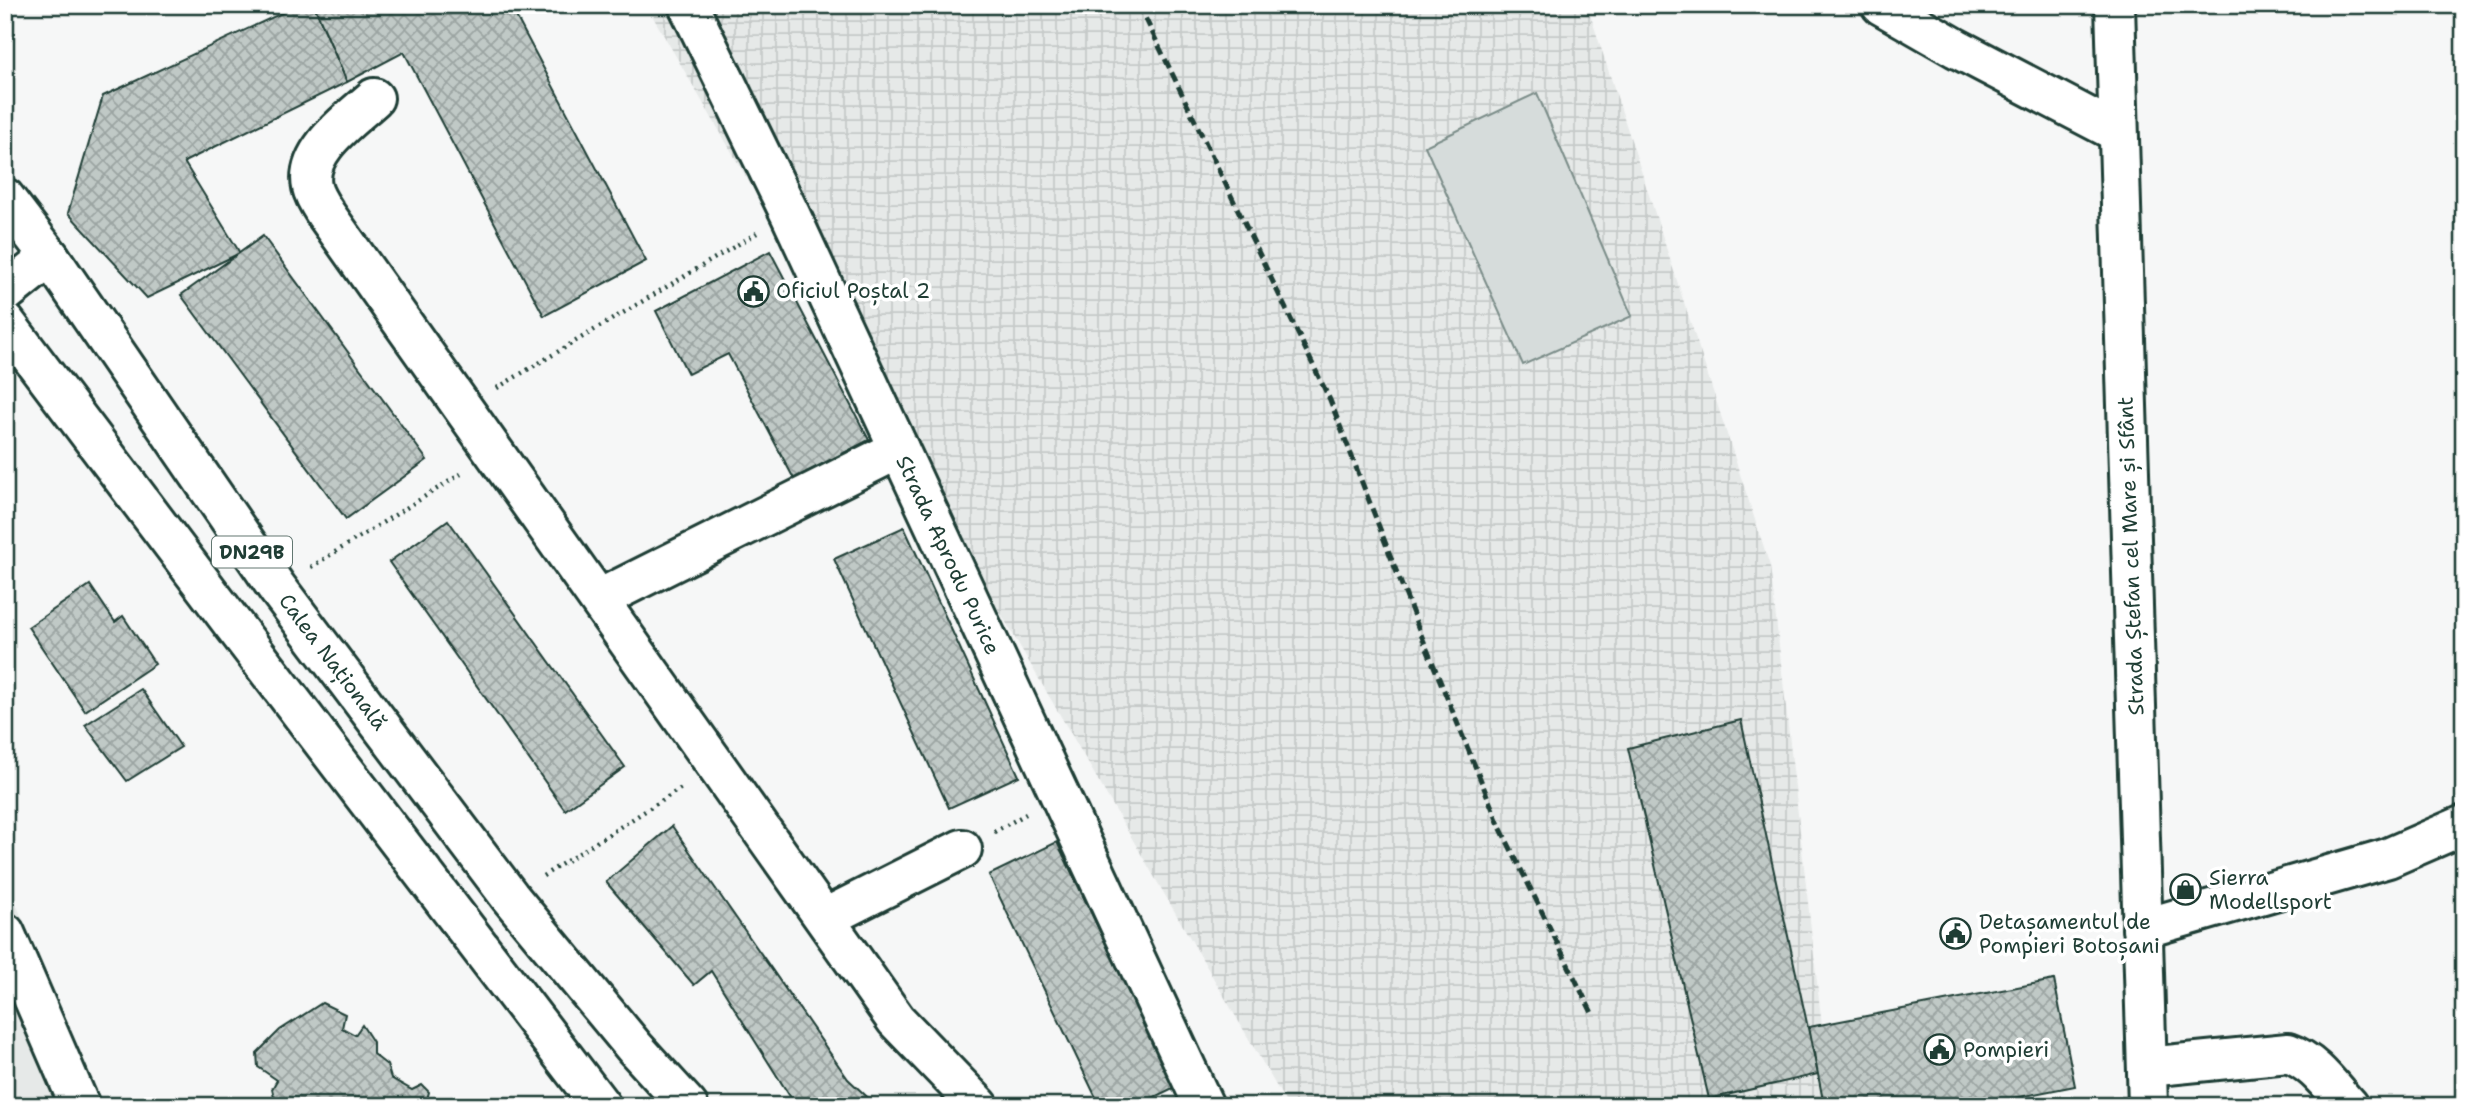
<svg xmlns="http://www.w3.org/2000/svg" width="2469" height="1111" font-family="'Shantell Sans',sans-serif">
<style>
.built{fill:#e6e9e8}
.industrial{fill:url(#industrial-grid)}
.garden{fill:#d6dcdb;stroke:#7a8c88;stroke-width:2}
.building{fill:url(#building-cross-hatch);stroke:#1f3d34;stroke-width:2}
.lines{fill:none;stroke-linecap:round;stroke-linejoin:round}
.minor-casing{stroke:#1f3d34;stroke-width:44}
.major-casing{stroke:#1f3d34;stroke-width:44}
.path{stroke:#1f3d34;stroke-width:4.5;stroke-dasharray:2 5;stroke-linecap:butt}
.minor{stroke:#fff;stroke-width:38}
.major{stroke:#fff;stroke-width:38}
.rail{stroke:#1f3d34;stroke-width:5;stroke-dasharray:10 5;stroke-linecap:butt}
.labels{text-anchor:middle;dominant-baseline:central;stroke-width:7;stroke-linejoin:round;paint-order:stroke}
.shield{fill:#fff;stroke:#627771;stroke-width:2}
.shield-label{font-size:19px;font-weight:bold;fill:#1f3d34}
.poi-label{font-size:21px;fill:#1f3d34;stroke:#fff;text-anchor:start}
.street-label{font-size:21px;fill:#1f3d34;stroke:#fff}
</style>
<defs>
<pattern id="industrial-grid" width="8" height="8" patternUnits="userSpaceOnUse" patternTransform="scale(1.75)"><rect width="8" height="8" fill="#e6e9e8"/><path d="M0 4h8M4 0v8" fill="none" stroke="#c5c9c8"/></pattern>
<pattern id="building-cross-hatch" width="8" height="8" patternUnits="userSpaceOnUse" patternTransform="scale(1.75)"><rect width="8" height="8" fill="#c0c9c6"/><path d="M0 0l8 8M0 8l8-8" fill="none" stroke="#9ba4a2"/></pattern>
</defs>
<rect width="100%" height="100%" fill="#f6f7f7"/>
<filter id="ink" filterUnits="userSpaceOnUse"><feTurbulence type="fractalNoise" baseFrequency=".0143" numOctaves="2"/><feDisplacementMap in="SourceGraphic" scale="14" xChannelSelector="R" yChannelSelector="G"/><feConvolveMatrix kernelMatrix="1 2 1 2 8 2 1 2 1" color-interpolation-filters="sRGB"/></filter>
<g filter="url(#ink)">
<!-- built -->
<polygon class="built" points="5,876 98,1106 5,1106"/>
<!-- industrial -->
<polygon class="industrial" points="646,5 1587,5 1770,566 1831,1106 1288,1106"/>
<!-- garden -->
<polygon class="garden" points="1537,93 1632,316 1523,365 1425,146"/>
<!-- building -->
<g class="building">
<polygon points="299,5 314,5 347,82 184,162 240,253 147,298 68,213 103,96"/>
<polygon points="314,5 510,5 646,261 544,316 404,52 347,82"/>
<polygon points="263,236 427,460 346,519 181,295"/>
<polygon points="770,251 869,440 794,479 728,354 688,374 656,311"/>
<polygon points="448,520 625,767 565,810 389,562"/>
<polygon points="904,527 1019,776 949,808 834,559"/>
<polygon points="90,585 115,622 123,616 155,664 85,711 28,627"/>
<polygon points="141,689 181,747 127,781 85,725"/>
<polygon points="1741,720 1818,1074 1709,1099 1628,748"/>
<polygon points="672,826 848,1079 877,1106 796,1106 711,971 694,985 606,882"/>
<polygon points="1057,842 1175,1087 1136,1106 1100,1106 989,875"/>
<polygon points="2054,980 2075,1086 1974,1106 1824,1106 1809,1027"/>
<polygon points="322,1003 345,1014 342,1028 355,1035 362,1025 373,1042 373,1054 387,1065 391,1078 412,1090 422,1085 429,1092 425,1106 276,1106 272,1089 277,1080 258,1067 257,1053 280,1030"/>
</g>
<g class="lines">
<defs>
<g id="minor">
<polyline points="688,5 790,214 1204,1106"/>
<polyline points="1881,5 1956,48 2117,132"/>
<path d="M 374,98 C 350,120 304,151 312,187 C 314,197 322,208 327,216 L 896,1020 L 979,1106"/>
<polyline points="599,599 899,449"/>
<polyline points="825,918 962,849"/>
<polyline points="2142,929 2388,858 2464,825"/>
<path d="M 2147,1067 L 2288,1053 C 2314,1062 2330,1086 2348,1106"/>
</g>
<g id="major">
<polyline points="2115,5 2148,1106"/>
<polyline points="5,198 50,257 277,588 510,897 635,1048 688,1106"/>
<polyline points="5,293 50,257"/>
<polyline points="5,322 232,623 601,1106"/>
<polyline points="5,933 80,1106"/>
</g>
</defs>
<!-- minor casing -->
<use href="#minor" class="minor-casing"/>
<!-- major casing -->
<use href="#major" class="major-casing"/>
<!-- path -->
<g class="path">
<polyline points="497,388 757,233"/>
<polyline points="311,567 461,474"/>
<polyline points="994,832 1026,814"/>
<polyline points="543,876 683,787"/>
</g>
<!-- minor -->
<use href="#minor" class="minor"/>
<!-- major -->
<use href="#major" class="major"/>
<!-- rail -->
<polyline class="rail" points="1139,5 1330,400 1418,627 1500,827 1592,1013"/>
</g>
</g>
<!-- icons -->
<defs>
<symbol id="civic-ring" viewBox="-11 -11 22 22"><circle r="9.5" fill="#fff" stroke="#1f3d34" stroke-width="1.5"/><path d="M-.6-6.5H3V-4.5H.6V-3L4-1V1h2V6H-6V1h2V-1L-.6-3ZM-1.2 2.5V6h2.4V2.5Z" fill="#1f3d34"/></symbol>
<symbol id="shop-ring" viewBox="-11 -11 22 22"><circle r="9.5" fill="#fff" stroke="#1f3d34" stroke-width="1.5"/><path d="M-5-2.5h2.3a2.7 3.5 0 0 1 5.4 0H5L5.5 6h-11ZM-1.5-2.5h3a1.5 2.3 0 0 0-3 0Z" fill="#1f3d34"/></symbol>
</defs>
<g fill-rule="evenodd">
<use href="#civic-ring" x="736" y="274" width="35" height="35"/>
<use href="#shop-ring" x="2168" y="872" width="35" height="35"/>
<use href="#civic-ring" x="1938" y="916" width="35" height="35"/>
<use href="#civic-ring" x="1922" y="1032" width="35" height="35"/>
</g>
<g class="labels">
<!-- shield labels -->
<rect class="shield" x="212" y="536.5" width="80" height="31" rx="5"/>
<g class="shield-label">
<text x="252" y="552">DN29B</text>
</g>
<!-- poi labels -->
<g class="poi-label">
<text x="776" y="291">Oficiul Poștal 2</text>
<text x="2209" y="878">Sierra<tspan x="2209" dy="24">Modellsport</tspan></text>
<text x="1979" y="922">Detașamentul de<tspan x="1979" dy="24">Pompieri Botoșani</tspan></text>
<text x="1963" y="1050">Pompieri</text>
</g>
<!-- street labels -->
<g class="street-label">
<text transform="translate(948 555) rotate(65)">Strada Aprodu Purice</text>
<text transform="translate(2131 556) rotate(-92)">Strada Ștefan cel Mare și Sfânt</text>
<text transform="translate(333 662) rotate(53)">Calea Națională</text>
</g>
</g>
<!-- margin -->
<rect width="2469" height="1111" fill="none" stroke="#fff" stroke-width="28"/>
<rect x="14" y="14" width="2441" height="1083" fill="none" stroke="#1f3d34" stroke-width="2.5" filter="url(#ink)"/>
</svg>
